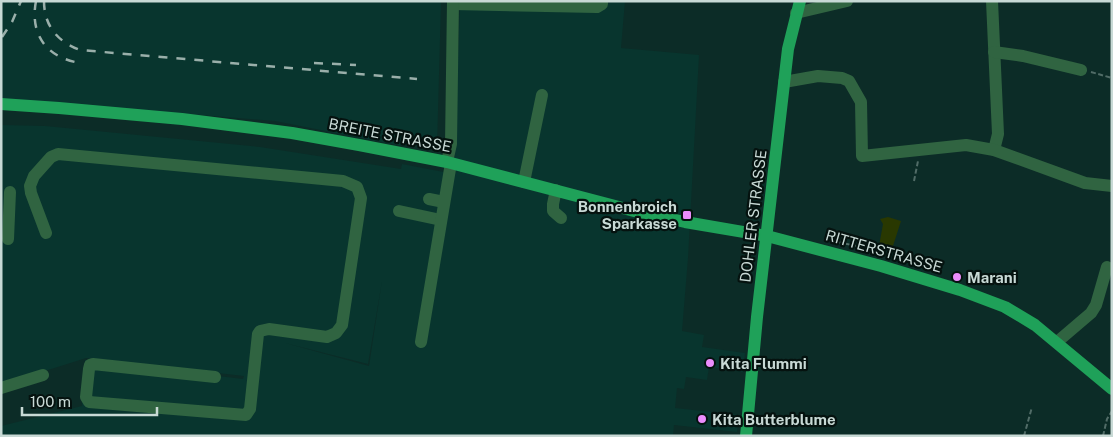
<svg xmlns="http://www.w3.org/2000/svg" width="1113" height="437" font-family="'Public Sans',sans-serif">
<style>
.built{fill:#08352e;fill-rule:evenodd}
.green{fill:#293801}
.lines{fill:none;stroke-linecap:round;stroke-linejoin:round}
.path{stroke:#516c67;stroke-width:2;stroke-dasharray:5 2.5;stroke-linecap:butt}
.minor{stroke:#306441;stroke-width:12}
.major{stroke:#1fa159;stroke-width:12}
.rail{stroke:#9aafaa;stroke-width:2.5;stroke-dasharray:9 9;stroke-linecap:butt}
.poi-dot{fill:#eb8dfc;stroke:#05120f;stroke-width:2}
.labels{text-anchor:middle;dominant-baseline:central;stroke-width:4.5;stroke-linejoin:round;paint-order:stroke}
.street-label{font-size:15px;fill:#c8d9d5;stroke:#05120f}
.poi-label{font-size:15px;font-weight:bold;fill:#c8d9d5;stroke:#05120f;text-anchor:start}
</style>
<rect width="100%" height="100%" fill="#0c2c27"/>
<!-- built -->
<g class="built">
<polygon points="1,1 441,1 437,147 397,145 275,121 1,99"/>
<path d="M 460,1 L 625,1 L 621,48 L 699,55 L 688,258 L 682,331 L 704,335 L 702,347 L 745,353 L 743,372 L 709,367 L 707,380 L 686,377 L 684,389 L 677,388 L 675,408 L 739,415 L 737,432 L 674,425 L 673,436 L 1,436 L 1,426 L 82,406 L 85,360 L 243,379 L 244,376 L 86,358 L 1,385 L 1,125 L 45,126 L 260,147 L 401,169 L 402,164 L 454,174 ZM 382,281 L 369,366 L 285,343 L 368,364 Z"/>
</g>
<!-- green -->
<polygon class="green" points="888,217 901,221 892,249 879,246 883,224 880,219"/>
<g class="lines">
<!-- path -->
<g class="path">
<polyline points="1091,72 1112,78"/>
<polyline points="914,181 918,161"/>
<polyline points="824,239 856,246 872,252"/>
<polyline points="1024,436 1032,407"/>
<polyline points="1103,436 1107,419 1112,411"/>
</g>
<!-- minor -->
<g class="minor">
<polyline points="992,1 998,134 994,150"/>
<polyline points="453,4 597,7 602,4 602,1"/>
<polyline points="796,13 847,1"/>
<polyline points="994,52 1023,56 1081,70"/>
<polyline points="784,82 818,76 842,78 849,81 861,102 862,156 966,145 994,150 1085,183 1112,186"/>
<polyline points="447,162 451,144 453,1"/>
<polyline points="524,182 542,95"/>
<polyline points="556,190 553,204 553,211 561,218"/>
<polyline points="429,199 444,202"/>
<polyline points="399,211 441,220"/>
<polyline points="46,233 31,193 30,186 34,176 51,157 58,154 343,181 357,187 361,198 342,325 336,333 327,337 269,329 260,331 258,334 250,409 246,415 89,402 86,397 89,369 90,365 93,364 215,377"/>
<polyline points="8,239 10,192"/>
<polyline points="421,342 451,163"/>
<polyline points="1057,342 1091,313 1096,305 1107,267"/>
<polyline points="1,388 43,375"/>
</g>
<!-- major -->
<g class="major">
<polyline points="1,104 59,108 182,119 292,133 359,145 447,162 638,212 685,222 767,236 881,266 960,290 1005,307 1035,325 1112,389"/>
<polyline points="746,436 757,317 788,49 800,1"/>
</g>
<!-- rail -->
<g class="rail">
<path d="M 36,1 C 30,32 44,55 75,62"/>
<path d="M 44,1 C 44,26 58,42 80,50 L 417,79"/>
<polyline points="2,37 12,22 21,1"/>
<polyline points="314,63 356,65"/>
</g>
</g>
<!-- markers -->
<g class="poi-dot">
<rect x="682" y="210" width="10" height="10" rx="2.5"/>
<circle cx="957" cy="277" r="5"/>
<circle cx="710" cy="363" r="5"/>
<circle cx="702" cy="419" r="5"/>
</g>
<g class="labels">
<!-- street labels -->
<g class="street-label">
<text transform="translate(390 135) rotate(11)">BREITE STRASSE</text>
<text transform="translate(753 216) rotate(-83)">DOHLER STRASSE</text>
<text transform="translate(884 251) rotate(16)">RITTERSTRASSE</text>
</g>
<!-- poi labels -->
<g class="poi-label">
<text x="677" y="206" text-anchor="end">Bonnenbroich<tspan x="677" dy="17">Sparkasse</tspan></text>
<text x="967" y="277">Marani</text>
<text x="720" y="363">Kita Flummi</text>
<text x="712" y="419">Kita Butterblume</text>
</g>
</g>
<!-- border -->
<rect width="1113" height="437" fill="none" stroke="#c8d9d5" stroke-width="5"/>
<!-- scale -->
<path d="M22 407v8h135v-8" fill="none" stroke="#c8d9d5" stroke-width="2.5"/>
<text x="30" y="407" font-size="15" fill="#c8d9d5" stroke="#05120f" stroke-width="4" paint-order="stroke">100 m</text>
</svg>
